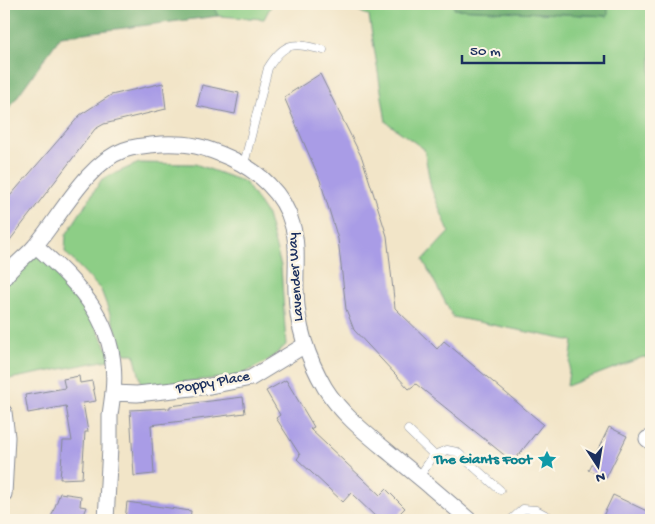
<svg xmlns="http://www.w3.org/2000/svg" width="655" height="524" font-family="'Gochi Hand',sans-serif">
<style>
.green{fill:#8dce86;stroke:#547e72}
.forest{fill:#72b173;stroke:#467068}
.building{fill:#a99ce6}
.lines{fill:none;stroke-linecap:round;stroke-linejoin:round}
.service-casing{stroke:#868a93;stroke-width:9}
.minor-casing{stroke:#868a93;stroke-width:17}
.service{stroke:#fff;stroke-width:8}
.minor{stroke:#fff;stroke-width:15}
.labels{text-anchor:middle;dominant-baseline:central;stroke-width:5;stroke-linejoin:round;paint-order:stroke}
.street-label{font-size:15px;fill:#1b2f5e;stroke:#fcf5e5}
.culture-label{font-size:15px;font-weight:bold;fill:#0d838f;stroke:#fcf5e5;text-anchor:end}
</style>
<rect width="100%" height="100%" fill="#fcf5e5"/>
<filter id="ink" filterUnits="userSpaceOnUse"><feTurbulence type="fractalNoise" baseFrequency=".02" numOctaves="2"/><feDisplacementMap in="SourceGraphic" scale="10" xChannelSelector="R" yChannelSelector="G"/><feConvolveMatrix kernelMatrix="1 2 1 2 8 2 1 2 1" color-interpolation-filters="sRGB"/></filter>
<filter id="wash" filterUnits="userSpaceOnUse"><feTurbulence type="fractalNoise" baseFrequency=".0096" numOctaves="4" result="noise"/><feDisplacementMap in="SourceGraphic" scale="20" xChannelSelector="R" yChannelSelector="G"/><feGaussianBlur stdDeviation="1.12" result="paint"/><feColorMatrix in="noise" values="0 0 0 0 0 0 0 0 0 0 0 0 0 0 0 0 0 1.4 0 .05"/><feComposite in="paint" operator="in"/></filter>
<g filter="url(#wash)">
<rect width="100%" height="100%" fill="#f2e5c8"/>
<!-- green -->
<g class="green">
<polygon points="212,4 272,4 264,19 218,16"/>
<polygon points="345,4 454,4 455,9 607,16 608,4 651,4 651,358 643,357 567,386 573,341 453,317 423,260 449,232 431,188 424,149 386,122 369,16"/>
<polygon points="139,163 195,164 245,182 267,215 281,266 286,345 269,360 239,376 142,386 134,354 125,354 101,290 65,252 66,235 102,179"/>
<polygon points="36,246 67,273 113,359 4,380 4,278"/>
</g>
<!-- forest -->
<g class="forest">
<polygon points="4,4 212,4 218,16 61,36 4,115"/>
<polygon points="454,4 608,4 608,16 454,9"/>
</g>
<g id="blocks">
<!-- building -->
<g class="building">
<polygon points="320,74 362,158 387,236 395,308 437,349 444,341 543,424 513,462 416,384 409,389 354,330 346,309 338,239 320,180 284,97"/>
<polygon points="163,83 166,109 104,124 95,129 4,248 4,203 80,115 111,95"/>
<polygon points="202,85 239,93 235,114 197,106"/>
<polygon points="79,376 80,383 92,381 96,401 83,403 88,432 85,432 82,478 60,479 63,441 72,441 66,406 28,413 25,395 65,388 63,379"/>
<polygon points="286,380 314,427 310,429 380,495 386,489 405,508 393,520 379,520 351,493 343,502 297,459 300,455 276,418 280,415 266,391"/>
<polygon points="243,397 245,413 151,425 154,474 134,476 130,410 170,408 170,406"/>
<polygon points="609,427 627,436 606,478 588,470"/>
<polygon points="60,493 81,496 80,506 87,507 82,520 50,520"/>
<polygon points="613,495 651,513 651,520 612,520 603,516"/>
<polygon points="127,502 191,511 190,520 125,520"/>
</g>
</g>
</g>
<g filter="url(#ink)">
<use href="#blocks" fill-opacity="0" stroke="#868a93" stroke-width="1"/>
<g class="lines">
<defs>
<g id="service">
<path d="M 244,164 L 268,68 C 285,40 294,43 323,50"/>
<polyline points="408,430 434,455"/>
<polyline points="419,477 434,455 447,450 457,452 500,490"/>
<polyline points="511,520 523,509 536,510 553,519"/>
</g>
<g id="minor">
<path d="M 36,246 C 82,287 120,326 113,393"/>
<path d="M 4,278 C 12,266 26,257 35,246 C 60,217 87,163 124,150 C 136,146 148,145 161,144 C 190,143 203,146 230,158 C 258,171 284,193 292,224 C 299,246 295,270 296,292 C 297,326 308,359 325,388 C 342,415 368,435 392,455 C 418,476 444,498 469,520"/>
<polyline points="4,412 7,437 4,494"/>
<polyline points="647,439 651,442"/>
<polyline points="106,520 110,447 110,415 113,393 137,394 210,386 251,378 305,345"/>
</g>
</defs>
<!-- service casing -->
<use href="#service" class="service-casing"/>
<!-- minor casing -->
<use href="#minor" class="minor-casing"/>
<!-- service -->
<use href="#service" class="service"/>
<!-- minor -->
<use href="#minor" class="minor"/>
</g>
</g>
<!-- icons -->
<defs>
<symbol id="sight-bare" viewBox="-9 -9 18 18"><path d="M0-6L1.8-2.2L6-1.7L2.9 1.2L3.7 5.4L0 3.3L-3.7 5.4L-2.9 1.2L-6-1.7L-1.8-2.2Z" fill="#0f9aa8" stroke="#fcf5e5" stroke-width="2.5" paint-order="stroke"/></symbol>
</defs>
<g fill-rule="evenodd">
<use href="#sight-bare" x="533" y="446" width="28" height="28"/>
</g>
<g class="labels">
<!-- street labels -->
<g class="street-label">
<text transform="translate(296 277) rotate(-94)">Lavender Way</text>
<text transform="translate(213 383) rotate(-10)">Poppy Place</text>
</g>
<!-- culture labels -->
<g class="culture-label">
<text x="532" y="460">The Giants Foot</text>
</g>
</g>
<!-- margin -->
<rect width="655" height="524" fill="none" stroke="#fcf5e5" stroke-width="20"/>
<!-- north arrow -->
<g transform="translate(598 466) rotate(168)" stroke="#fcf5e5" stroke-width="4" paint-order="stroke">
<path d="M0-4L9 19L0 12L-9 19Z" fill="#1b2f5e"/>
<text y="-8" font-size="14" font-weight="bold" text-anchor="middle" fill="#1b2f5e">N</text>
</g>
<!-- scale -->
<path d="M462 55v8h142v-8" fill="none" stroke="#1b2f5e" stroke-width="2.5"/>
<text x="470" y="55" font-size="15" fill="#1b2f5e" stroke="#fcf5e5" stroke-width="4" paint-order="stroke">50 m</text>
</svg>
